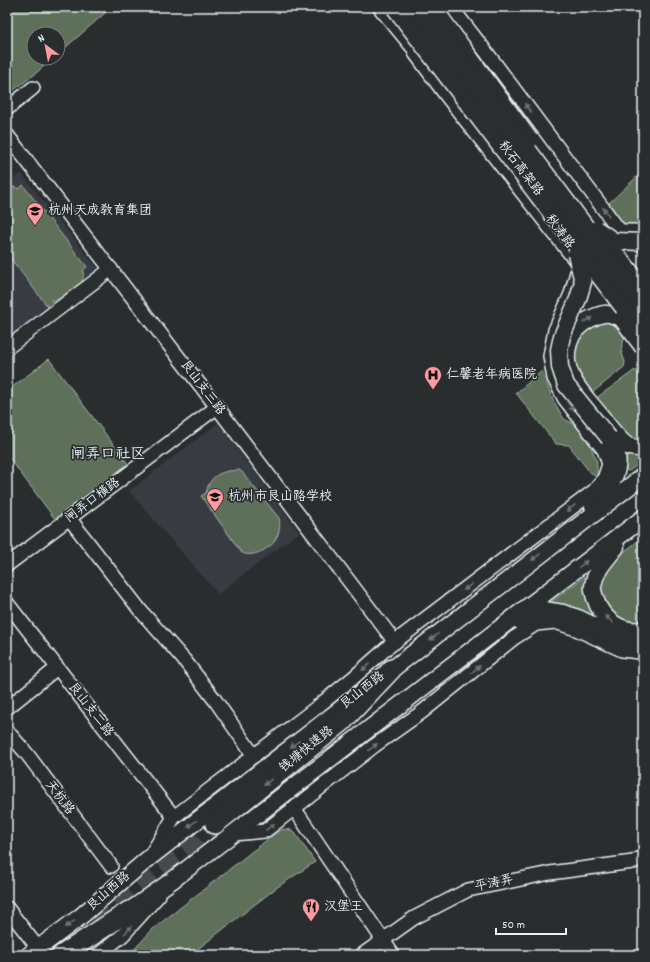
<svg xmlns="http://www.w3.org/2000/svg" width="650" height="962" font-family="Dekko,'LXGW WenKai TC',sans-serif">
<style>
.built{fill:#373b42}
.green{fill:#5e705a;stroke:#a3b0a9}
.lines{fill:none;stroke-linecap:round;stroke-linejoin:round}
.highway-tunnel{stroke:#464a4c;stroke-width:19;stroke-dasharray:19 10;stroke-linecap:butt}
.minor-casing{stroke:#e8f1f8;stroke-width:16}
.major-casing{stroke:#e8f1f8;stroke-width:19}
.highway-casing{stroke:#e8f1f8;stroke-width:22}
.minor{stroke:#2a2d2e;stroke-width:13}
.major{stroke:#2a2d2e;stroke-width:16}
.highway{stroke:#2a2d2e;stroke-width:19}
.major-bridge-casing{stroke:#e8f1f8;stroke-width:19;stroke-linecap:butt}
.highway-bridge-casing{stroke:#e8f1f8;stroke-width:22;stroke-linecap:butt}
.major-bridge{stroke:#2a2d2e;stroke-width:16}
.highway-bridge{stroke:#2a2d2e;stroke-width:19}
.oneway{fill:#6c7275}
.labels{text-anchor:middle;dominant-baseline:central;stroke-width:3.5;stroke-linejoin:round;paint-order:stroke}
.street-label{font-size:13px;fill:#e8f1f8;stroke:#2a2d2e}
.poi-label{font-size:13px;fill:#e8f1f8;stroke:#2a2d2e;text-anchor:start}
.quarter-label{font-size:15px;fill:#e8f1f8;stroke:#2a2d2e}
</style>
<rect width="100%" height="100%" fill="#2a2d2e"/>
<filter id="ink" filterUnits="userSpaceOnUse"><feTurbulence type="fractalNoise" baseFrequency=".025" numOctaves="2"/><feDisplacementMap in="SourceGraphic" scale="8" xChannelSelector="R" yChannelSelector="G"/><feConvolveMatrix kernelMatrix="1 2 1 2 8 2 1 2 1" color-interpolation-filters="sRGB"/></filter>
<g filter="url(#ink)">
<!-- built -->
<g class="built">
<polygon points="21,173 101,273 7,344 7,184"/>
<polygon points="218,423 299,532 218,594 129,491"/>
</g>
<!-- green -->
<g class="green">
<polygon points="7,7 112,7 58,54 58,34 34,34 34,58 53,58 34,75 7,95"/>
<polygon points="641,173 643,173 643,226 624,226 609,203"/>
<path d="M 23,185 L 87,267 L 83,270 C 86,289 68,300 51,300 L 55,306 L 51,311 L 7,254 L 7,188 L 15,187 L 19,189 Z"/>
<polygon points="598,321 615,322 627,328 621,350 625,362 624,367 587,397 574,381 573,349 583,331"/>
<polygon points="49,359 128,464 55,519 7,455 7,391"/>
<polygon points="635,370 643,380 643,443 628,438 595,399"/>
<polygon points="542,371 553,400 564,419 576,425 589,442 597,462 597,478 588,470 569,445 556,444 516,393"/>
<polygon points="626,451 643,456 643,461 629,471 624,469 623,454"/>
<path d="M 239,470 L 242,472 L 279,518 C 281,527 279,534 274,542 C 268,550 249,559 241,552 L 201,496 L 206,493 C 210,474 222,471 239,470 Z"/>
<polygon points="643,537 643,623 630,624 612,614 603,600 600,583 605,569 616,558"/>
<polygon points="584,577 589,579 596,617 591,619 557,606 552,601"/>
<polygon points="283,829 292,830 295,833 315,862 276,888 190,955 129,955 153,929 277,832"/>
</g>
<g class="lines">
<!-- highway-tunnel -->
<polyline class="highway-tunnel" points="45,955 215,824"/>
<defs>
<g id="minor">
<polyline points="451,7 490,57 620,231 620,239"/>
<polyline points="415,53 445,94 579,265"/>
<polyline points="7,109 33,88"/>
<polyline points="7,135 217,407 395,642"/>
<polyline points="605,243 620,231 643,231"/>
<polyline points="7,348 111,269"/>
<polyline points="69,518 140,610 185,661 215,700 254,756"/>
<polyline points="7,565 217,407"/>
<polyline points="7,603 174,817"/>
<polyline points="7,708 57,668"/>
<polyline points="7,731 27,754 111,866"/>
<polyline points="294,808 393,955"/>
<polyline points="233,834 265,831 374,746 422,712 514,638 536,624 555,622 576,629 622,650 639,652 643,651"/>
<polyline points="152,853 174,817 316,708 353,678 388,647 594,491 604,479 609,464 604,450 564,398 554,378 550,356 555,330 571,294 579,265"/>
<polyline points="7,908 38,948"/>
<polyline points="98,955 123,935 159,895"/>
<polyline points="362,955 414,918 468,890 550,873 633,862 643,857"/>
</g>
<g id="major">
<polyline points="381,7 425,60"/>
<path d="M 623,320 C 609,312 605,312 590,319 C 580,324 572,332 569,343 C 559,372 583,394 600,415 C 607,424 618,440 628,446 C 632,448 639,448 643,448"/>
<path d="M 593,506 C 605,492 621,476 617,455 C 616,449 612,443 609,438"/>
<path d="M 616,547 C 607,559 595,570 593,586 C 592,589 594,594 595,598 C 601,618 620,633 641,630"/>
<polyline points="520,621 544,610 563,613 578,618 617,637 643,638"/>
<polyline points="382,677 643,476"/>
<polyline points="120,919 129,911 174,879 643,518"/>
<polyline points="29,955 80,917 149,858 361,693"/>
</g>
<g id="highway">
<polyline points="215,824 342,722 392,669"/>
<polyline points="62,955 129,911"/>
</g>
</defs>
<!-- minor casing -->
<use href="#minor" class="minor-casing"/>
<!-- major casing -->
<use href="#major" class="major-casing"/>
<!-- highway casing -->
<use href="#highway" class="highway-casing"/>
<!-- minor -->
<use href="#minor" class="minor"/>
<!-- major -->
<use href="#major" class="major"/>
<!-- highway -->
<use href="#highway" class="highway"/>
<defs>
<g id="major-bridge">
<polyline points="433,7 530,140"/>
<polyline points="596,229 614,241 643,242"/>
<polyline points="606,242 643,287"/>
<polyline points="576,254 583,282 578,299 562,336 559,350 560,367 566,385 609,438"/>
<polyline points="622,319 643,347"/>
</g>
<g id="highway-bridge">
<polyline points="396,7 643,331"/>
<polyline points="417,7 445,41 643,306"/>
</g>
</defs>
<!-- major-bridge casing -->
<use href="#major-bridge" class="major-bridge-casing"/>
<!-- highway-bridge casing -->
<use href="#highway-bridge" class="highway-bridge-casing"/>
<!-- major-bridge -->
<use href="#major-bridge" class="major-bridge"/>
<!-- highway-bridge -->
<use href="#highway-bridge" class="highway-bridge"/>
</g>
<!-- one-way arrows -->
<defs><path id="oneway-solid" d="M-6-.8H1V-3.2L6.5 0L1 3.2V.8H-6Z"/></defs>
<g class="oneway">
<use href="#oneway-solid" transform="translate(528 108) rotate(-127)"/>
<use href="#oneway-solid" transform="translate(606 212) rotate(-127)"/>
<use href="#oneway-solid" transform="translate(588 320) rotate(-30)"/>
<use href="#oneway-solid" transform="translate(570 406) rotate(54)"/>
<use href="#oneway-solid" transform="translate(571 508) rotate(143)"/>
<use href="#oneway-solid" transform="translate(536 557) rotate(142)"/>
<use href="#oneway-solid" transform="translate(583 564) rotate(-38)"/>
<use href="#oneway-solid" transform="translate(468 587) rotate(143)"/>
<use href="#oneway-solid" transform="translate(609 619) rotate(-137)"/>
<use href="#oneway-solid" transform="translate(434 637) rotate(142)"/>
<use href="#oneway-solid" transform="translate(366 667) rotate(138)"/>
<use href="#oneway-solid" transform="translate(476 669) rotate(-39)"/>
<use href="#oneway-solid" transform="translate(295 744) rotate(142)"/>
<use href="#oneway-solid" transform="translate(373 747) rotate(-37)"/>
<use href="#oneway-solid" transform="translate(268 782) rotate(142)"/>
<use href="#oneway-solid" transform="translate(192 824) rotate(142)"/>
<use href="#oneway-solid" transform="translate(270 827) rotate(-38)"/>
<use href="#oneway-solid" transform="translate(70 924) rotate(143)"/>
<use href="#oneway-solid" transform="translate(128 930) rotate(-48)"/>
</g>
</g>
<!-- icons -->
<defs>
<symbol id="school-pin" viewBox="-11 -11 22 30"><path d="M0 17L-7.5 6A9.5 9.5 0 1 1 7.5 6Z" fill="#ff9aa2" stroke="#2a2d2e"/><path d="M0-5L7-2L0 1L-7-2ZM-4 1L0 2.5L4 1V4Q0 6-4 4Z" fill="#111"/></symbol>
<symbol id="hospital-pin" viewBox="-11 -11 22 30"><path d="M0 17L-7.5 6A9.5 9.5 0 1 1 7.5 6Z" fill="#ff9aa2" stroke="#2a2d2e"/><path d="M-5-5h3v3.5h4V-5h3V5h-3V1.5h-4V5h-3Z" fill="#111"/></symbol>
<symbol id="restaurant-pin" viewBox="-11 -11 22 30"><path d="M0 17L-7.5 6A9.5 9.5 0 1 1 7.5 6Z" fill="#ff9aa2" stroke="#2a2d2e"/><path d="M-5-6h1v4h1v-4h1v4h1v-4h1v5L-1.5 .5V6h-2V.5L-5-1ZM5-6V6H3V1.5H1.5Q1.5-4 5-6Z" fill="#111"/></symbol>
</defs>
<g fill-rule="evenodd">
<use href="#school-pin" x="25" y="201" width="20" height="27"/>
<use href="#hospital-pin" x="423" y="365" width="20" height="27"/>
<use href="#school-pin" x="205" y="487" width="20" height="27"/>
<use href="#restaurant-pin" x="301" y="897" width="20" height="27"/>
</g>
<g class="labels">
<!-- street labels -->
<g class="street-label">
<text transform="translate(520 169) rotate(53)">秋石高架路</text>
<text transform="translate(559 232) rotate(53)">秋涛路</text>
<text transform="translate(202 388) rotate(53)">艮山支三路</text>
<text transform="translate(93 501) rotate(-37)">闸弄口横路</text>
<text transform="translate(363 691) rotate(-38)">艮山西路</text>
<text transform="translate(90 710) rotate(52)">艮山支二路</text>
<text transform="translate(307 750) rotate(-39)">钱塘快速路</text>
<text transform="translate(59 798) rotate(53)">天杭路</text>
<text transform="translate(494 884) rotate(-12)">平涛弄</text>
<text transform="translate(109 892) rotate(-41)">艮山西路</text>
</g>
<!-- poi labels -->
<g class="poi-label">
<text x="48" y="211">杭州天成教育集团</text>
<text x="446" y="375">仁馨老年病医院</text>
<text x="228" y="497">杭州市艮山路学校</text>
<text x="324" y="907">汉堡王</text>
</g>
<!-- quarter labels -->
<g class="quarter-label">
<text x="108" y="455">闸弄口社区</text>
</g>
</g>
<!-- margin -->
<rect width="650" height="962" fill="none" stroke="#2a2d2e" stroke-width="24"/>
<rect x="12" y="12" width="626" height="938" fill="none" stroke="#e8f1f8" stroke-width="1.5" filter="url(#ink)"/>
<!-- north arrow -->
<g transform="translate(46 46) rotate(328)"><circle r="19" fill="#2a2d2e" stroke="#767b7f"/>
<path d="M0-3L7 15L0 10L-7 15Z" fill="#ff9aa2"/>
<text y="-6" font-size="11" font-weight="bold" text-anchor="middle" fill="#e8f1f8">N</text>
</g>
<!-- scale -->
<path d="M496 928v6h70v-6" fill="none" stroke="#e8f1f8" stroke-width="2"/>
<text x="502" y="928" font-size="12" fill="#e8f1f8" stroke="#2a2d2e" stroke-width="3" paint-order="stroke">50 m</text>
</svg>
